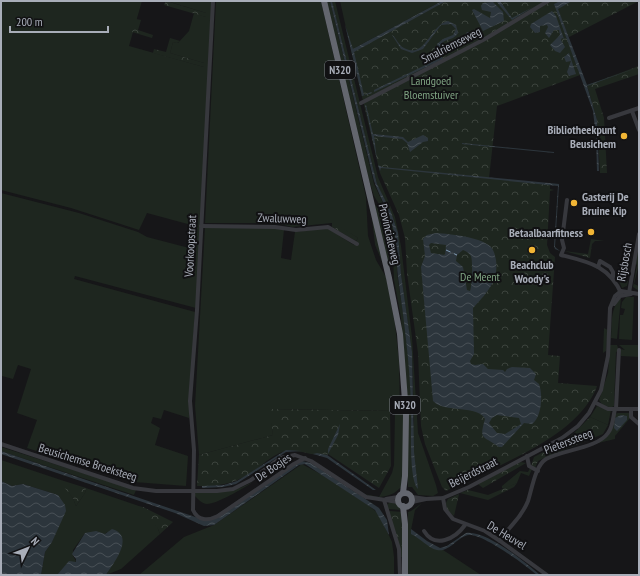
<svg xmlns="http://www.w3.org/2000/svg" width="640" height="576" font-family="'PT Sans Narrow',sans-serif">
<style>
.green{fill:#1e261f}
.forest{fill:url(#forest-crowns)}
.water{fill:url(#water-waves);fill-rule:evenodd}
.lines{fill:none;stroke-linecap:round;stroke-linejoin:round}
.ferry{stroke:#7f9ab3;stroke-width:1;stroke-dasharray:5 4;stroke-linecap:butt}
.minor{stroke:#37383d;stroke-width:4}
.highway{stroke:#63666e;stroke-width:6}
.poi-dot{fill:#f1b535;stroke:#111113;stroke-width:1.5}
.labels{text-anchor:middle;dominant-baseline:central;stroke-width:4;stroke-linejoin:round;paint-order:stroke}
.shield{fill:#111113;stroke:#7b7e86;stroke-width:1}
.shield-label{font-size:11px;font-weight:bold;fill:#a8adb8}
.street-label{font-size:12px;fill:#a8adb8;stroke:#111113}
.park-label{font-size:12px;fill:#7fa382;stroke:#111113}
.poi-label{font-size:12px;font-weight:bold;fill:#a8adb8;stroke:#111113;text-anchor:end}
</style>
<defs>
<pattern id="forest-crowns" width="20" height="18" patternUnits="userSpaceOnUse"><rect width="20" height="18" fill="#1e261f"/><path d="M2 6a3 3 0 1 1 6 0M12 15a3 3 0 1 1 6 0" fill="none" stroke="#3c433d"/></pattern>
<pattern id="water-waves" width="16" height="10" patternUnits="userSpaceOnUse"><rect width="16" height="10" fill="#2c353c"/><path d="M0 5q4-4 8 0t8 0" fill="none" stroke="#485056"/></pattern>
</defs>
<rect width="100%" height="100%" fill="#161618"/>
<!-- green -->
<g class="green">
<polygon points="1,1 142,1 129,46 204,67 204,63 170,53 173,42 178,43 189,31 194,13 206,17 206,13 167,1 212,1 196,308 75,276 74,279 195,312 189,418 164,410 161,419 153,417 151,423 160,428 155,445 188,456 186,486 134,482 27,448 37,420 17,413 31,369 18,365 13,379 2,376 1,379 1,193 79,213 138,232 147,237 193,249 195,226 147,213 139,230 71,208 1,190"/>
<path d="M 216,1 L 321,1 L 366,197 L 368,236 L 376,260 L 386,277 L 395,324 L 399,361 L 400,413 L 403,413 L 403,487 C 398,488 397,492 392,494 C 383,498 374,498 364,494 L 379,497 L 392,473 L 394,465 L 395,411 L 270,409 L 273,435 L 199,455 L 195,406 L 205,227 L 267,227 L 284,230 L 281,258 L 291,260 L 295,232 L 327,228 L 354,245 L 358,238 L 338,226 L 335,229 L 332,227 L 332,223 L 292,227 L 276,223 L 205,223 Z"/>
<polygon points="326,1 330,1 374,184 390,218 397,243 397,273 409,352 412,413 414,427 412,354 401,274 397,231 392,216 377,184 332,1 335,1 378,177 395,217 401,246 412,337 418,433 436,485 438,493 433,496 418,495 412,487 408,487 401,318 394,280 392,236 387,217 374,196 369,180"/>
<polygon points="340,1 442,1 351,50"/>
<path d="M 374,203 C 388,221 391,245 389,267 Z"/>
<polygon points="371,210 384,266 375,245"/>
<polygon points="637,251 639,253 639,264 634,284 639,286 639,291 633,287 637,265 635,263"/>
<polygon points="618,279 628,281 627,286 622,288"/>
<polygon points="626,297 634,297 632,340 619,339 620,315 623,315 625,309 621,308 622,302"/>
<path d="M 621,298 L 617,339 L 611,338 C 612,324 610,308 621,298 Z"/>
<polygon points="604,328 608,330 606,351 603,353"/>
<path d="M 610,345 L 617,345 L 619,351 L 616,352 L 614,406 C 609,409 602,406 599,400 L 608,373 Z"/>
<polygon points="619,345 639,345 639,351 627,351 639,351 639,357 621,356 620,349 625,350"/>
<polygon points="597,406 611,410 608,425 590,417"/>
<polygon points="618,413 629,413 630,418 615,436 615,439 590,445 606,437 615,414"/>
<polygon points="1,447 136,490 134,495 1,451"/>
<polygon points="1,460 64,481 64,486 73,498 76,506 85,493 86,488 139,506 143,507 143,514 157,526 160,534 121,569 106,575 121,549 107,532 105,534 85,533 73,550 73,556 76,561 75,563 69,562 57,575 41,575 45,552 52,542 56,531 58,495 23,484 12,486 1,481"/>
<polygon points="302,464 326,477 368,505 379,514 392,542 394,557 394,575 139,575 184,537 214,525"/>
<polygon points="531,466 533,467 529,476 521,473 517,483 504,489 502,488 502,486 520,471 528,472"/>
<path d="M 253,482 C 244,488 217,504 207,504 C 202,504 197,498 194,495 L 196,492 L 240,488 Z"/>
<polygon points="390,502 397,504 402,510 388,509 387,505"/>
<polygon points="422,503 415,510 411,530 434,547 440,548 481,575 408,575 408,512 411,511"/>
</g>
<!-- forest -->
<g class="forest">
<polygon points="166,1 206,13 206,17 164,5"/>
<path d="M 442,1 L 639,1 L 569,37 L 557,10 L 580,75 L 497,106 L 489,178 L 550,184 L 550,189 L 554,190 L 550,191 L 547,245 L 550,253 L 555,257 L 548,355 L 560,356 L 558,383 L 597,386 L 596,389 C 574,440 494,466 446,491 L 442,487 L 425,444 L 421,426 L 418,353 L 407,273 L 405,238 L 399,215 L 380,173 L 351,50 Z"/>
<polygon points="136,19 141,20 138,30 153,35 152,38 132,32"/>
<polygon points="170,38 180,41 177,43 173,42 170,53 204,63 204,67 153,53 154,49 166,52"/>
<polygon points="639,66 639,74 595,89 604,118 607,173 600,173 597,120 587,85"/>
<polygon points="338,225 358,238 356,241 335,229"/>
<polygon points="591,239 604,241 595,241 592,244 590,258 564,251 588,254"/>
<polygon points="604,390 612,391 611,402 608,405 603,403"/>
<path d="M 269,409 L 390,411 L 391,466 L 379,488 L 328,454 L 325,457 L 321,455 C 308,455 296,448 282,452 C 274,455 265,462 258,468 C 240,482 221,487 197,486 L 199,455 L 273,435 Z"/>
<polygon points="590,417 608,425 603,434 544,458 538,461 535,468 531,466 534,457 568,439"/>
<polygon points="520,462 526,463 483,488 478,484"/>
<polygon points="64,481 86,488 85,493 76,506 73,498 63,486"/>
<polygon points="517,483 514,487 488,500 460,493 468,490 488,495"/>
<polygon points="459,494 454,516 447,510 446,503 448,499"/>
<path d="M 143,507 L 173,522 L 160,534 C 157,523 151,523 143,517 Z"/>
<polygon points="389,511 403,512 402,557 401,557"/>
</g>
<!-- water -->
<g class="water">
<path d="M 330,1 L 332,1 L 377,184 L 391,212 L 398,233 L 401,274 L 412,352 L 414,452 L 418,489 C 408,479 412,423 411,408 C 410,363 404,321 398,277 C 396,262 398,247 394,232 C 390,214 380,198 374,181 Z"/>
<polygon points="442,1 446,1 354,52 364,95 371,92 372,93 362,96 345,25 353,49"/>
<polygon points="496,1 500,1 512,18 533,7 512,20"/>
<polygon points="560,1 572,1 558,9 587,85 639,67 587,86 597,120 599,171 597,171 596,137 593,111 554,4"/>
<polygon points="493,2 503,12 504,21 483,31 472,10 474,9 490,18 491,12 482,10 481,6 483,3"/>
<polygon points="552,11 556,16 564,39 562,38 561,40 565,47 560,53 555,51 550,45 560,35 559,30 554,30 549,38 545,33 548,27 547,25 540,26 540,32 535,33 530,27 531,24"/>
<path d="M 448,21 L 456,25 L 458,33 C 452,43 442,36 439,50 L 443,59 L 374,92 L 374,90 L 440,58 L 437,50 L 437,44 L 443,39 L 453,35 L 456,29 L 451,24 L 441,25 L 423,49 L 412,53 L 401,49 L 392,35 C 396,37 398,45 404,48 C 425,60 431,24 448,21 Z"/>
<polygon points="467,32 472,32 474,36 463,42 463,38"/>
<polygon points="569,53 576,74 569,76 567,72 571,61 566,62 564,57"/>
<polygon points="365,105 366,105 373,134 403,137 408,142 423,135 428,138 428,141 423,142 410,152 407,143 402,139 374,136 377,160"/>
<polygon points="462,143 554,152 554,153 462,144"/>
<polygon points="378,165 382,167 559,184 555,247 560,251 555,249 554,246 558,186 381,168 380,171"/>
<path d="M 436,233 C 451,234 479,237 490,246 C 494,250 495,255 496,260 C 499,281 486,294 473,308 L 474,354 L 470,361 L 471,364 L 475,365 L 483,364 L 488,369 L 503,370 L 505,372 L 507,369 L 512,367 L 530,368 L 536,374 L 534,380 L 539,384 C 543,394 542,417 532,424 L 524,423 L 502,447 L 499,447 C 482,435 479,440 485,419 C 479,405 444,413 433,401 L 421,267 L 425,256 L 423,239 L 427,235 ZM 431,243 L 446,245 L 445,255 L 431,253 L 429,245 ZM 463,250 C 466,251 469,253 471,256 C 473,261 472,287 470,291 L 467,290 L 463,267 L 456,261 L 457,255 ZM 497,415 L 519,418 L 521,424 L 505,434 L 497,433 L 489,423 L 492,418 Z"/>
<polygon points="621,415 627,416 627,420 617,431 614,428 615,418"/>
<polygon points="340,424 338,435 328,454 328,449"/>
<polygon points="286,450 302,451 286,452 236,484 223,487 202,488 202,486 224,485 237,481"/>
<polygon points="1,451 207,521 298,462 302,461 311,463 379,508 387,520 389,535 375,510 305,464 299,465 214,525 204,526 175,513 1,454"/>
<polygon points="317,453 327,455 376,490 373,490 327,458 313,454"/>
<polygon points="1,481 12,486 23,484 58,495 65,505 66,511 52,542 45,552 41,575 1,575"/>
<path d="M 112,529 C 136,536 113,564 106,575 L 57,575 L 69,561 L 76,562 L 76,559 L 72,554 L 85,533 L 96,531 L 105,534 Z"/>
<path d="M 411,529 L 427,541 L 440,548 L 447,546 L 466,533 C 486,530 525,562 540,575 L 537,575 C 527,566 482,533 469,535 C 458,536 449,553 437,550 C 428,548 420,538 411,534 Z"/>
</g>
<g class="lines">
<!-- ferry -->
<polyline class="ferry" points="446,250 457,255"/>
<!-- minor -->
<g class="minor">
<path d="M 213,1 L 197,310 L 190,401 L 194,450 L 193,510 C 198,521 208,521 218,516 L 294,464 L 305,458"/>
<polyline points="361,103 485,39 548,1"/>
<polyline points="632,111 639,130"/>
<polyline points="609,118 639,108"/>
<path d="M 567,200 L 562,240 L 564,248 L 561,255 C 589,262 610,266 622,295"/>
<polyline points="201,226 275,227 296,230 328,227 357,244"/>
<polyline points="598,267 600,261 610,267 613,272 613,277"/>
<polyline points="629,293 639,234"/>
<polyline points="614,304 620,296 631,294"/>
<polyline points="596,403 608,409 639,409"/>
<polyline points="616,409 619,350"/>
<polyline points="631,409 631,417 639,424"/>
<polyline points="1,444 133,488 156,491 217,491 233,489 251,480 280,458 295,455 311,461 366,497 398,502"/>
<polyline points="527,456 529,466 538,471"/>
<polyline points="412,497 426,499 443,498 469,487 562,438 578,426 589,413 601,390 608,356 610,308 615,296 621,291 639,294"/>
<polyline points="443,498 445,509 453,519 485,531 500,541 547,575"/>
<polyline points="386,499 398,497"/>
<polyline points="384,500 399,549 400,575"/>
<polyline points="412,502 426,499"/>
<path d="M 424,531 C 435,549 455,539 465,525"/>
<path d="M 500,541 C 510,524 520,521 528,501 C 532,489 535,466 546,459 C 562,450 598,448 608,433 C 613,427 613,417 615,409"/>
</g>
<!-- highway -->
<g class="highway">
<polyline points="324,1 389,278 400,334 406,414 405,476 403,493"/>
<circle cx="405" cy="500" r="7"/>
<polyline points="403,506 405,524 405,575"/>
</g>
</g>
<!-- markers -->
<g class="poi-dot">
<circle cx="624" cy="136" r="4"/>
<circle cx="574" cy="203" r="4"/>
<circle cx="591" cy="232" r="4"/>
<circle cx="532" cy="250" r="4"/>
</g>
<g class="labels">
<!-- shield labels -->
<g class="shield">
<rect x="325" y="61" width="30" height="18" rx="3"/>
<rect x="390" y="396" width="30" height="18" rx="3"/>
</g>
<g class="shield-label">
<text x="340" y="70">N320</text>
<text x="405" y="405">N320</text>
</g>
<!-- street labels -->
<g class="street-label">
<text transform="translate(451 45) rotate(-27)">Smalriemseweg</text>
<text transform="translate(282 218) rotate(2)">Zwaluwweg</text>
<text transform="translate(390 234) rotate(77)">Provincialeweg</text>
<text transform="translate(190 246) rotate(-87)">Voorkoopstraat</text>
<text transform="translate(624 262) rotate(-80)">Rijsbosch</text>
<text transform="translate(568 441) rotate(-21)">Pieterssteeg</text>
<text transform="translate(88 462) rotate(17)">Beusichemse Broeksteeg</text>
<text transform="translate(273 467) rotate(-34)">De Bosjes</text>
<text transform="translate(473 472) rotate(-27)">Beijerdstraat</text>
<text transform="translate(507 535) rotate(31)">De Heuvel</text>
</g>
<!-- park labels -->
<g class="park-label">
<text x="431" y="80">Landgoed<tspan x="431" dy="14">Bloemstuiver</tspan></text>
<text x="480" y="276">De Meent</text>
</g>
<!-- poi labels -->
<g class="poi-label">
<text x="616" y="129">Bibliotheekpunt<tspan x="616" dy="14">Beusichem</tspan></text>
<text x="582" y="196" text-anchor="start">Gasterij De<tspan x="582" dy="14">Bruine Kip</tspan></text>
<text x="583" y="232">Betaalbaarfitness</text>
<text x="532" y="264" text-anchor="middle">Beachclub<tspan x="532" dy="14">Woody's</tspan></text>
</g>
</g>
<!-- border -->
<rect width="640" height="576" fill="none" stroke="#a8adb8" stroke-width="4"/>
<!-- north arrow -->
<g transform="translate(28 548) rotate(47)" stroke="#111113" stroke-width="3" paint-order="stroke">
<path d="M0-3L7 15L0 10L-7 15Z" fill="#a8adb8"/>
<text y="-6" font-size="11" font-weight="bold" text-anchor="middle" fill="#a8adb8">N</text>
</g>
<!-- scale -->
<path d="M10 26v6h98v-6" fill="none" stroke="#a8adb8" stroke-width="2"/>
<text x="16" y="26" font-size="12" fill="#a8adb8" stroke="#111113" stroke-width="3" paint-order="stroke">200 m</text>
</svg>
